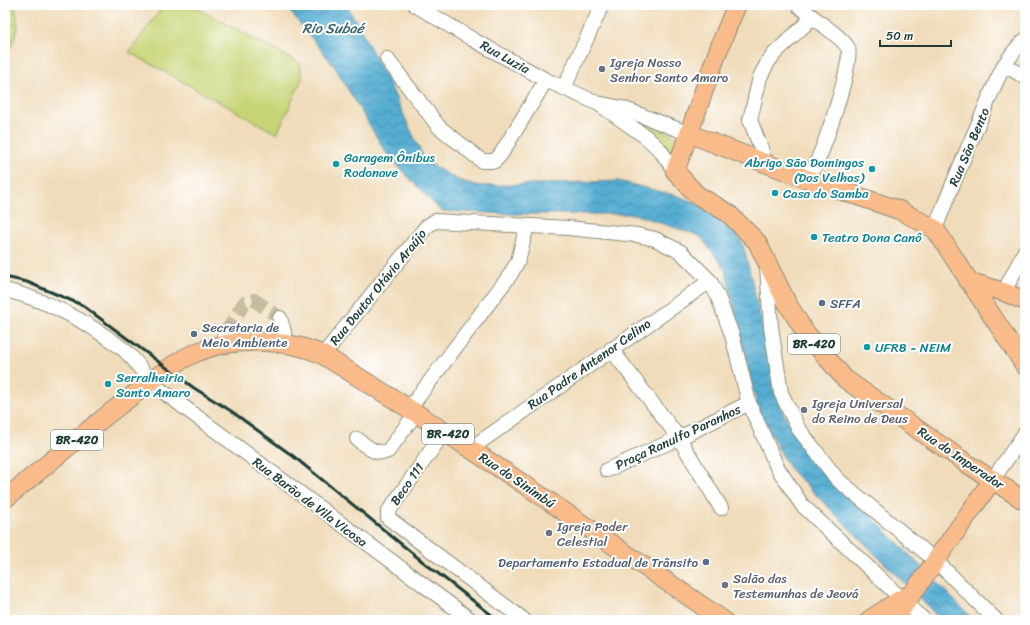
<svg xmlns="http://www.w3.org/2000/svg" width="1030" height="625" font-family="Sriracha,sans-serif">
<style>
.wetland{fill:url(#wetland-marsh);stroke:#738854}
.park{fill:url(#park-crowns);stroke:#738854}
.garden{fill:#c7d475;stroke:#738854}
.water{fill:url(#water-waves);stroke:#3a7583}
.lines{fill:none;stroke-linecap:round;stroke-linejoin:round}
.minor-tunnel{stroke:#c6bc9f;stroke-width:14;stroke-dasharray:14 7;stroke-linecap:butt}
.minor-casing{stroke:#888c77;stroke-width:16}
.major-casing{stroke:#888c77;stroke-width:20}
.minor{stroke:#fff;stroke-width:14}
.major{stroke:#fabb8b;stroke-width:18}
.rail{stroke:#1f3d34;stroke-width:3}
.worship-dot{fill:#6b7280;stroke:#fff;stroke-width:1.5}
.culture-dot{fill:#0f9aa8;stroke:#fff;stroke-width:1.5}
.service-dot{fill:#5c6f8a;stroke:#fff;stroke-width:1.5}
.labels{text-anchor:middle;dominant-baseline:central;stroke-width:4;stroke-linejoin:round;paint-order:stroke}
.shield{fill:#fff;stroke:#627771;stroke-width:1}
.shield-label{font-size:12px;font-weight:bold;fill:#1f3d34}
.street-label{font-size:13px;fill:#1f3d34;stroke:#fff}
.worship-label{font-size:13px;fill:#5b616d;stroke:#fff;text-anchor:start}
.culture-label{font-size:13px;fill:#0d838f;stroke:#fff;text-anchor:start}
.service-label{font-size:13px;fill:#4e5e75;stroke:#fff;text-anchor:start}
.water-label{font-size:14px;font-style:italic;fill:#32646b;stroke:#fff}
</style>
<defs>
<pattern id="wetland-marsh" width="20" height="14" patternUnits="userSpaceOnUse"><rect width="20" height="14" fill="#c7d475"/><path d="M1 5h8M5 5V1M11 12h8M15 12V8" fill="none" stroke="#aab766"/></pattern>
<pattern id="park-crowns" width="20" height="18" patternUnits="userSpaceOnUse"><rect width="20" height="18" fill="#c7d475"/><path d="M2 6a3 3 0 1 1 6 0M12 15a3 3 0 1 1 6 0" fill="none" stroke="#aab766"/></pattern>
<pattern id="water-waves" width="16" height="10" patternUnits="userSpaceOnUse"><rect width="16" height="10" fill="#55add2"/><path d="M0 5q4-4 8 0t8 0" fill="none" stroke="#468eab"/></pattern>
</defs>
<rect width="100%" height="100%" fill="#fff"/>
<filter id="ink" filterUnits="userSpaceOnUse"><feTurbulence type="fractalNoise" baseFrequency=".025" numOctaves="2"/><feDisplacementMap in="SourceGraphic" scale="8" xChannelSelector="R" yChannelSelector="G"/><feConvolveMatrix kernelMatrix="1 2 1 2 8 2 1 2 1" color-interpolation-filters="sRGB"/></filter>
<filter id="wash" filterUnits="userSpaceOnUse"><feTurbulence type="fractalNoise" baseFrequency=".012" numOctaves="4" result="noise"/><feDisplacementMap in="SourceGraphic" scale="16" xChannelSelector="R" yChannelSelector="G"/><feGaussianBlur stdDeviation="0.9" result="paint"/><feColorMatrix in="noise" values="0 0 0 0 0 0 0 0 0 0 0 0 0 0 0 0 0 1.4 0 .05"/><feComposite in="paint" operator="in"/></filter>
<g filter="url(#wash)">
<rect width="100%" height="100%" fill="#f0dcba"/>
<!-- wetland -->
<polygon class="wetland" points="5,5 15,5 18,27 5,63"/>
<!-- park -->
<polygon class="park" points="616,108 680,139 674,158"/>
<!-- garden -->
<polygon class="garden" points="164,5 191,5 300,63 302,79 277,134 129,52"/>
<!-- water -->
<polygon class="water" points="285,5 346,5 356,21 389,83 425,161 458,180 480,186 618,181 678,196 708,207 737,230 745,252 783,413 833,486 870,515 974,620 941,620 789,468 758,410 725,269 700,236 633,214 512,214 441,211 388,156 334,66"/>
</g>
<g filter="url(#ink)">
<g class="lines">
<!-- minor-tunnel -->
<polyline class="minor-tunnel" points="227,331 244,303 254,300 280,318"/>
<defs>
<g id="minor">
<polyline points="415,5 472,39 546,80 597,103 622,108 690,134"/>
<path d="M 798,5 C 809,16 843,37 848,48 C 854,60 823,153 814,167 C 812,171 807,174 804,178"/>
<polyline points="387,59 439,127 482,161 495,161 501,154 546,80"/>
<polyline points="1004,65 1025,77"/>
<polyline points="564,88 602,5"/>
<polyline points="599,104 646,137 660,150 675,171"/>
<polyline points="764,162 761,148 750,120 760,77 768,62 775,53 812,18"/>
<path d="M 935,229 C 950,190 966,152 983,113 C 994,87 1003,59 1025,40"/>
<polyline points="767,266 771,327 781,393 798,428 837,479 936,561 996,620"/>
<path d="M 5,290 C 47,300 89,323 123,349 C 134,358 142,370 150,382 L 471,620"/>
<polyline points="1004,292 1025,251"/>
<polyline points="280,318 284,332 285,344"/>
<polyline points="220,345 227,331"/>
<polyline points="611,349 679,438 721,508"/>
<polyline points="323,355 418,237 426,227 435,221 568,228 637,235 655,239 681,252 710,281 718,297 732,335 749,403 777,467 802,505 924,620"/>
<polyline points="409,409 510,275 518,261 527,225"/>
<polyline points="444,432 388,512 388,518 524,620"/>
<path d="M 357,439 C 366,446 376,456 388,451 L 416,413"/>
<polyline points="470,449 710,281"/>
<polyline points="607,470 679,438 749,403"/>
<polyline points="993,479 1025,433"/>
</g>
<g id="major">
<path d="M 737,5 C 712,59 697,116 675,171 L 697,195 L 728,213 L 757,242 L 787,303 L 805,332 L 845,379 L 966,463 L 1025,501"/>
<polyline points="690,134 804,178 899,210 935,229 1025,366"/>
<polyline points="968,281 1004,292 1025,301"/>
<path d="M 5,499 C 50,463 93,424 140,390 C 157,377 173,363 193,354 C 229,337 287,338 323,355 L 416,413 L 534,491 L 723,620"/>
<polyline points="869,620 901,599 909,595"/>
<path d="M 894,620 C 926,573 960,527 993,479"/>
</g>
</defs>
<!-- minor casing -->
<use href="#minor" class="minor-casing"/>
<!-- major casing -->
<use href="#major" class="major-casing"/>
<!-- minor -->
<use href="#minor" class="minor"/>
<!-- major -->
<use href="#major" class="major"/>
<!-- rail -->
<polyline class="rail" points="5,277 27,282 82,305 194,388 231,411 293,456 422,561 498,620"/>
</g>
</g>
<!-- markers -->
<g class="worship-dot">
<circle cx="602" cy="69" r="4"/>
<circle cx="804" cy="410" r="4"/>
<circle cx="549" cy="533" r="4"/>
<circle cx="725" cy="585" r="4"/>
</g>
<g class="culture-dot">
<circle cx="336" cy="164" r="4"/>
<circle cx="872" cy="169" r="4"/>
<circle cx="775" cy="193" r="4"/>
<circle cx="814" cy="237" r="4"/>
<circle cx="867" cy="347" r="4"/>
<circle cx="108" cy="384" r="4"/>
</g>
<g class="service-dot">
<circle cx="822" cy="303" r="4"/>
<circle cx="194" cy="334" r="4"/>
<circle cx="706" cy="562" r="4"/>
</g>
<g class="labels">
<!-- shield labels -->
<g class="shield">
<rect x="788" y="334" width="52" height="20" rx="3"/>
<rect x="422" y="424" width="52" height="20" rx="3"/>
<rect x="51" y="430" width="52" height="20" rx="3"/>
</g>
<g class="shield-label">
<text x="814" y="344">BR-420</text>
<text x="448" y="434">BR-420</text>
<text x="77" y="440">BR-420</text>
</g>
<!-- street labels -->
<g class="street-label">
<text transform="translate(505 57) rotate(29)">Rua Luzia</text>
<text transform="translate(969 147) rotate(-67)">Rua São Bento</text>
<text transform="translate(378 287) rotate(-51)">Rua Doutor Otávio Araújo</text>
<text transform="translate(589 364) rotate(-35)">Rua Padre Antenor Celino</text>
<text transform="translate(678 437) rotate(-25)">Praça Ranulfo Paranhos</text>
<text transform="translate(961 458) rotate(34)">Rua do Imperador</text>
<text transform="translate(517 480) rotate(34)">Rua do Sinimbú</text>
<text transform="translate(407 484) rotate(-55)">Beco 111</text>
<text transform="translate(310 502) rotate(37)">Rua Barão de Vila Vicosa</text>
</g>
<!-- worship labels -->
<g class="worship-label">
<text x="610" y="62">Igreja Nosso<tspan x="610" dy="15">Senhor Santo Amaro</tspan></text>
<text x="812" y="403">Igreja Universal<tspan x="812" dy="15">do Reino de Deus</tspan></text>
<text x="557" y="526">Igreja Poder<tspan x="557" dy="15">Celestial</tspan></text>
<text x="733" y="578">Salão das<tspan x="733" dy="15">Testemunhas de Jeová</tspan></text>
</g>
<!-- culture labels -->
<g class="culture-label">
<text x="344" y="157">Garagem Ônibus<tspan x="344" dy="15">Rodonave</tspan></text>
<text x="864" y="162" text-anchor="end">Abrigo São Domingos<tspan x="864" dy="15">(Dos Velhos)</tspan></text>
<text x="783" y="193">Casa do Samba</text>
<text x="822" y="237">Teatro Dona Canô</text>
<text x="875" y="347">UFRB - NEIM</text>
<text x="116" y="377">Serralheiria<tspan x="116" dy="15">Santo Amaro</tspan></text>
</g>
<!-- service labels -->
<g class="service-label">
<text x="830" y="303">SFFA</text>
<text x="202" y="327">Secretaria de<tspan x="202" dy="15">Meio Ambiente</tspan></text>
<text x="698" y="562" text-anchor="end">Departamento Estadual de Trânsito</text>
</g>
<!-- water labels -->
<g class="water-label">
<text x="333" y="28">Rio Subaé</text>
</g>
</g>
<!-- margin -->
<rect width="1030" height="625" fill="none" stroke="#fff" stroke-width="20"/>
<!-- scale -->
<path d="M880 40v6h71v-6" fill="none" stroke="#1f3d34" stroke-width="2"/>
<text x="886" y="40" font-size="12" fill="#1f3d34" stroke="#ffffff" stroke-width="3" paint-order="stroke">50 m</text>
</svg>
